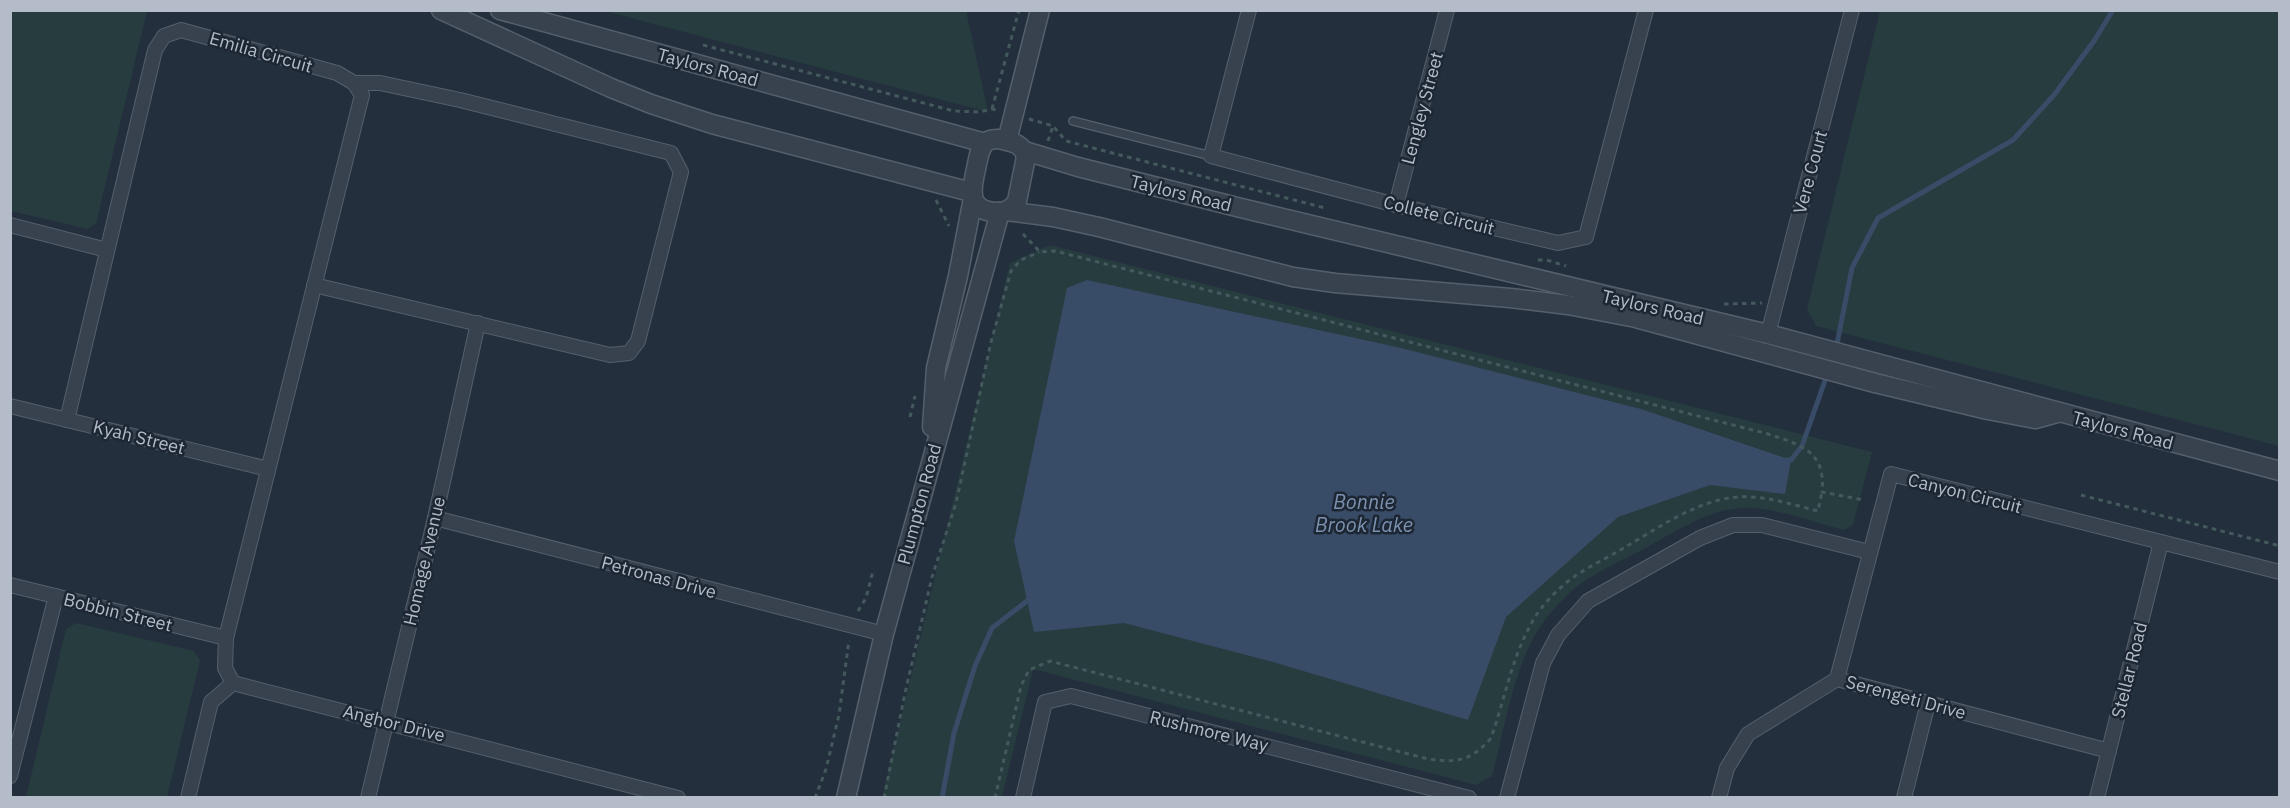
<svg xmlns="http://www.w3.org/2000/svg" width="2290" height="808" font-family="'IBM Plex Sans',sans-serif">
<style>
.green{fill:#263c3f}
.water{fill:#394c67}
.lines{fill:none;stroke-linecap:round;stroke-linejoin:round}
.stream{stroke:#394c67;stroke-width:5}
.service-casing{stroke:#565f6c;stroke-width:10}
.minor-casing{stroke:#565f6c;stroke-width:16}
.tertiary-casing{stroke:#565f6c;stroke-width:21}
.path{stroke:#44595c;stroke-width:3;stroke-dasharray:4.5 4.5;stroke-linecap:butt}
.service{stroke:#38414e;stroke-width:7}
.minor{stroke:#38414e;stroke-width:14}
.tertiary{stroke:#38414e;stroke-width:18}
.labels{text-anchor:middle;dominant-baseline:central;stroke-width:5;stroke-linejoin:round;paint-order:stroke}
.street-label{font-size:18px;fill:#b4bcc9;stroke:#1d2633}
.water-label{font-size:20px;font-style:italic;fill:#7c92b1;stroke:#1d2633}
</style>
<rect width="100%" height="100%" fill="#242f3e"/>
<!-- green -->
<g class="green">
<polygon points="11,10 147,11 96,224 87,229 11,211"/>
<polygon points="605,11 966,11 988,112"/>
<polygon points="1880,11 2279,11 2279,446 1816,326 1807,309"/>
<path d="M 1050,245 L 1872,452 L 1853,525 L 1844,530 C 1816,523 1770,506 1742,508 C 1704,510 1671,535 1638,552 C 1617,563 1594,573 1575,588 C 1559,602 1545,618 1534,637 C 1512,677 1504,732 1492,776 L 1476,785 L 1033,669 L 1002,797 L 882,798 L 1010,263 Z"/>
<polygon points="76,623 194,651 200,661 167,797 26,797 66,629"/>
</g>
<!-- water -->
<polygon class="water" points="1087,280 1397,347 1641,409 1791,460 1785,494 1710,485 1618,517 1506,617 1468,720 1273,662 1124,623 1034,632 1014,541 1067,288"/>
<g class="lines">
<!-- stream -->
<g class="stream">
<polyline points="1836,349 1852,268 1878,218 2013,140 2054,95 2094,41 2113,10"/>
<polyline points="1786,460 1791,460 1802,446 1828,372"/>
<polyline points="942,798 954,733 975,666 992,628 1027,601 1034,599"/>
</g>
<defs>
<polyline id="service" points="1073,121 1211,156"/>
<g id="minor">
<polyline points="1249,10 1211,156 1396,205 1558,243 1586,237 1646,10"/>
<polyline points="1396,205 1447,10"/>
<polyline points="10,225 107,250"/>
<polyline points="314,285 610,355 629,353 638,341 681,172 671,153 460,100 380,83 354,83"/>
<polyline points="1768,334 1852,10"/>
<polyline points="10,406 268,469"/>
<polyline points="67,420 155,50 164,36 181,30 337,73 354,83 362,95 226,638 225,668 233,683"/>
<polyline points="435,518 884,634"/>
<polyline points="10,585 226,638"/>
<polyline points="1837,679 1891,474 2280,572"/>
<polyline points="10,776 56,596"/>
<polyline points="188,798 211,702 233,683 678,798"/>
<polyline points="368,798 435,518 478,323"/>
<polyline points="1023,798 1045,702 1071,696 1469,798"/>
<polyline points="1507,798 1543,663 1558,635 1588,601 1700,538 1733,525 1762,525 1869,552"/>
<polyline points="1719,798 1727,768 1748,734 1837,679 2109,751"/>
<polyline points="1904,798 1928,703"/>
<polyline points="2097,798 2161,542"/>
</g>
<g id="tertiary">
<polyline points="441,10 611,88 651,104 712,124 971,192"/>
<polyline points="500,10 985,143"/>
<path d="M 999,139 C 1011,142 1023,143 1026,157 L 1017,201 C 1013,208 1007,212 999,212 C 967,213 971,190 976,169 C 978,160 979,149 985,143 C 989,139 994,139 999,139 Z"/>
<polyline points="1007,141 1040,10"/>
<polyline points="1025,151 1078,167 1241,208 1768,334 2280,471"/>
<polyline points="1006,211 1053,217 1099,227 1293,277 1335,283 1510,298 1568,305 1636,318 1875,383 1988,410 2035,419 2057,413"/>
<polyline points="932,427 936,368 958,276 973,198"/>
<polyline points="846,798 884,634 1000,212"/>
</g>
</defs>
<!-- service casing -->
<use href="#service" class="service-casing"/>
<!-- minor casing -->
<use href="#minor" class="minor-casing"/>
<!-- tertiary casing -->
<use href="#tertiary" class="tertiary-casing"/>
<!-- path -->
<g class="path">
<polyline points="703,45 954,111 980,112 992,109 997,110"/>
<polyline points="992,109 1019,10"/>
<polyline points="1029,119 1053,126 1066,141 1325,208"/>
<polyline points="1048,141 1053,126"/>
<polyline points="936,200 949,226"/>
<path d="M 1023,234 L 1040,252 L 1055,251 L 1768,434 C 1801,445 1826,451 1822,492 L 1864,500"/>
<polyline points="1538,260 1547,260 1566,266"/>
<polyline points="1724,304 1762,303"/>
<polyline points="910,417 915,396"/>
<polyline points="2081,495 2280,546"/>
<polyline points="858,611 866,598 873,571"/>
<polyline points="815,798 826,769 839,715 849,640"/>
<polyline points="884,798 905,693 932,577 956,503 991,342 1011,271 1021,260 1039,252"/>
<path d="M 995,798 L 1021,686 L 1029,670 L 1050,661 L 1428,759 C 1457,763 1471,761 1491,738 C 1506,696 1513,649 1539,611 C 1549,598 1562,585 1575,576 C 1590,566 1607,558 1622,549 C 1655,530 1691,504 1729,498 C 1758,493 1790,504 1818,511 L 1822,492"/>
</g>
<!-- service -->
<use href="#service" class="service"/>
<!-- minor -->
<use href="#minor" class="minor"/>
<!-- tertiary -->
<use href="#tertiary" class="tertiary"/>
</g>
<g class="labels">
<!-- street labels -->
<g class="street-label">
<text transform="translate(261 52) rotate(16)">Emilia Circuit</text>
<text transform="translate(708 67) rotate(15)">Taylors Road</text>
<text transform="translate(1422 108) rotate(-75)">Lengley Street</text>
<text transform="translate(1810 172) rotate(-75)">Vere Court</text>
<text transform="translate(1181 193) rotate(14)">Taylors Road</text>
<text transform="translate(1439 215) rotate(14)">Collete Circuit</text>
<text transform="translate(1653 307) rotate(13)">Taylors Road</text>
<text transform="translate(2123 430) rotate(15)">Taylors Road</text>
<text transform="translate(139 437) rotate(14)">Kyah Street</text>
<text transform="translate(1965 493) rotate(14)">Canyon Circuit</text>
<text transform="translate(919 504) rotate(-75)">Plumpton Road</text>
<text transform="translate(424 561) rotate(-77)">Homage Avenue</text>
<text transform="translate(659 577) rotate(15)">Petronas Drive</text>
<text transform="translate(118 612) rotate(14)">Bobbin Street</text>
<text transform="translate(2129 670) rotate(-76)">Stellar Road</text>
<text transform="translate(1906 697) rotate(15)">Serengeti Drive</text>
<text transform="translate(394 723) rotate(14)">Anghor Drive</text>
<text transform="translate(1209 731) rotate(14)">Rushmore Way</text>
</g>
<!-- water labels -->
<g class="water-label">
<text x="1364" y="501">Bonnie<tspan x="1364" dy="23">Brook Lake</tspan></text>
</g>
</g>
<!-- border -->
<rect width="2290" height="808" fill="none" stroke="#b4bcc9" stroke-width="24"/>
</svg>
